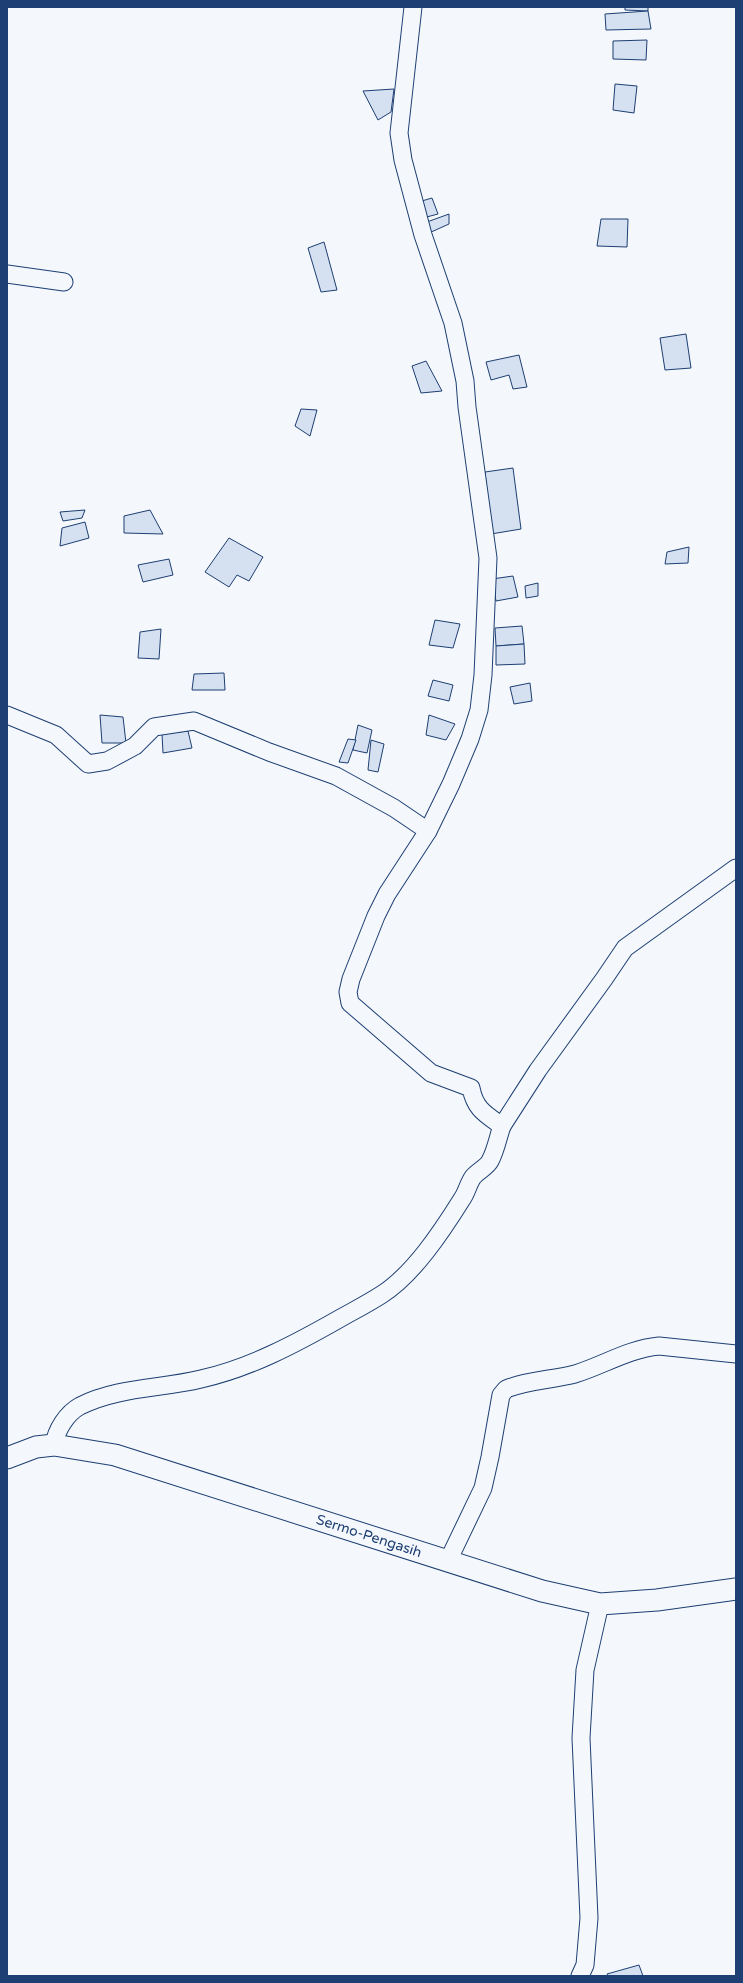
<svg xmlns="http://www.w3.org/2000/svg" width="743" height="1983" font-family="'Varela Round',sans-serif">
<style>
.building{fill:#d5e0f0;stroke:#1d3f73}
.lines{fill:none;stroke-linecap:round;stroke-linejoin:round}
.minor-casing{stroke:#1d3f73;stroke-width:19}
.major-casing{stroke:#1d3f73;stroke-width:23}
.minor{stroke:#f4f7fb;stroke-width:17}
.major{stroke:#f4f7fb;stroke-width:21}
.labels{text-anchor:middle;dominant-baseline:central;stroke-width:3;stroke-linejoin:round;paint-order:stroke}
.street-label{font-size:14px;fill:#1d3f73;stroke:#f4f7fb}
</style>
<rect width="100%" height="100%" fill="#f4f7fb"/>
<!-- building -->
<g class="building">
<polygon points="625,7 648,7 648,11 625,10"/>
<polygon points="648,11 651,29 606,30 605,14"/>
<polygon points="647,40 646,60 613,59 613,41"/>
<polygon points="615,84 637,86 634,113 613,110"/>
<polygon points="394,89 391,112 378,120 363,91"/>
<polygon points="432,198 438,214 419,219 415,203"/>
<polygon points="449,214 449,224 429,233 427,222"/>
<polygon points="601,219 628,219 627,247 597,246"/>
<polygon points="324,242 337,290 321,292 308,248"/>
<polygon points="686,334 691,368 665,370 660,338"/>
<polygon points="519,355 527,387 513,389 509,375 491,380 486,362"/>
<polygon points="426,361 442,391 421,393 412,366"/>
<polygon points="301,409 317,410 310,436 295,426"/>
<polygon points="513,468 521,529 491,534 485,472"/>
<polygon points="85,510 82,518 63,521 60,512"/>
<polygon points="150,510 163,534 124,533 124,516"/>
<polygon points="85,522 89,538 60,546 62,528"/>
<polygon points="229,538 263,557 249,581 237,575 229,587 205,572"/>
<polygon points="689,547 688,563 665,564 667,552"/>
<polygon points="169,559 173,575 143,582 138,565"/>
<polygon points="513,576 518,597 496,601 492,579"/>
<polygon points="538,583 538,596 526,598 525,586"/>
<polygon points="435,620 460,624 453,648 429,645"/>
<polygon points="522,626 524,644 496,646 495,628"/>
<polygon points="161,629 159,659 138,658 140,632"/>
<polygon points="524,644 525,664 496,665 496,646"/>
<polygon points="224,673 225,690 192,690 194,674"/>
<polygon points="433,680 453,685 449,701 428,696"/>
<polygon points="530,683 532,701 514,704 510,687"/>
<polygon points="100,715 123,717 126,743 102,743"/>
<polygon points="429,715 455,724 446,740 426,735"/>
<polygon points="358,725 372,730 367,753 353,750"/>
<polygon points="188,731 192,748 163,753 162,734"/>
<polygon points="348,739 356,740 348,763 339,762"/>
<polygon points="371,740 384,744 378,772 368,770"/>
<polygon points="639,1965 643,1976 608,1976 607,1974"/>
</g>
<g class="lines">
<defs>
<g id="minor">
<polyline points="7,274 64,282"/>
<polyline points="7,715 56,735 88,764 107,761 135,746 154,727 194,721 269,752 336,776 394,808 428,831"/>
<polyline points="502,1126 538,1070 604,979 625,948 736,868"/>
<path d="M 54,1445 C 56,1430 67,1413 80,1406 C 118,1387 160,1389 201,1379 C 250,1368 295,1344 339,1319 C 353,1311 367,1304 381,1295 C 413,1275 442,1231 462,1199 C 467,1192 468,1184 473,1177 C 478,1171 487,1167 490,1161 C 496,1150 498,1137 502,1126 C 485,1114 475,1109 471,1088 L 431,1073 L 350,1003 L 348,992 L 351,979 L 376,916 L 387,894 L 428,831 L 451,784 L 470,739 L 479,710 L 483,675 L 488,558 L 467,407 L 465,381 L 453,323 L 423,235 L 403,160 L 399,133 L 413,7"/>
<path d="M 448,1561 L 483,1488 L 490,1457 L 501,1395 L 506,1389 C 528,1380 552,1380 575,1374 C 604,1365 628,1349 659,1346 L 736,1354"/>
<polyline points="580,1976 585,1965 589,1918 581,1738 585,1670 600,1604"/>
</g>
<polyline id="major" points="7,1458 36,1447 54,1445 115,1455 542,1591 600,1604 657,1600 736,1589"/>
</defs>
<!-- minor casing -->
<use href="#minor" class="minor-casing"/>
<!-- major casing -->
<use href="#major" class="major-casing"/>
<!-- minor -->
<use href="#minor" class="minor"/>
<!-- major -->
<use href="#major" class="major"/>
</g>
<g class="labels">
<!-- street labels -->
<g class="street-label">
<text transform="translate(369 1536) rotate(18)">Sermo-Pengasih</text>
</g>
</g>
<!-- border -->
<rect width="743" height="1983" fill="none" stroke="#1d3f73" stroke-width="16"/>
</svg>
